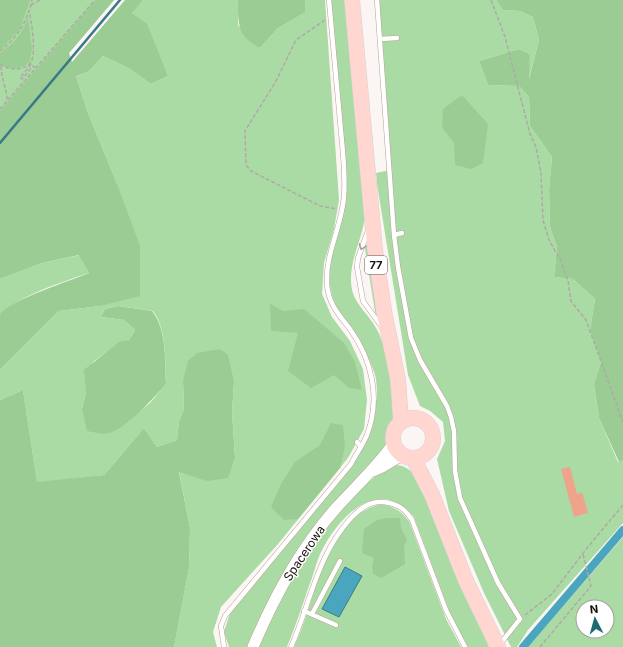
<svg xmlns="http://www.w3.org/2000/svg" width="623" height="647" font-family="Inter,sans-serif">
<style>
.green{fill:#abdba4;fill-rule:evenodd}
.forest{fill:#9bcc93}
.water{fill:#49a6be;stroke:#3a7989}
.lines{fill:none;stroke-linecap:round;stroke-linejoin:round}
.stream{stroke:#3a7989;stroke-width:2.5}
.canal{stroke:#49a6be;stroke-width:8}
.building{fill:#eda48b}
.service-casing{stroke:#b9a097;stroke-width:5.5}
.tertiary-casing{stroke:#b9a097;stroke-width:12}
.primary-casing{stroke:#d5d4d3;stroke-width:16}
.path{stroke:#afa9a7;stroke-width:1.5;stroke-dasharray:4 2;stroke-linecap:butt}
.service{stroke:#fff;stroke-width:4.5}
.tertiary{stroke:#fff;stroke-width:11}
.primary{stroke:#ffd6d0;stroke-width:15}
.oneway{stroke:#a39f9e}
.labels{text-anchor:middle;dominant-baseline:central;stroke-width:3;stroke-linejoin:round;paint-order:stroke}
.shield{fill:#fff;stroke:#5d5856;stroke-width:1}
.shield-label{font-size:11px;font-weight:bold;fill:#18100d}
.street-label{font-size:12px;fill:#18100d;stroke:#fff}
</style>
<rect width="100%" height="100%" fill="#fbf6f4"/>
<!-- green -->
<g class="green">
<polygon points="0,0 114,0 0,134"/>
<path d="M 143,0 L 238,0 L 238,25 L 260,48 L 278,28 L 304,12 L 305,0 L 325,0 L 339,200 L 334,229 L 324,263 L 322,294 L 332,317 L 350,341 L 363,369 L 367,400 L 364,429 L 348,458 L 278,544 L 221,607 L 213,632 L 217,647 L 174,647 L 189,568 L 190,528 L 179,471 L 185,474 L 235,456 L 232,412 L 234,382 L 183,381 L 184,409 L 179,421 L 177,440 L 157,447 L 144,428 L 104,475 L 37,483 L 23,390 L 0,400 L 0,370 L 59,311 L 100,306 L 117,184 L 88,113 L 76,76 L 88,72 L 103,56 L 130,69 L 151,84 L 168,76 L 160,58 L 132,12 ZM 118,306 L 153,311 C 167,329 165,362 166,384 L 150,403 L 126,422 L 82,409 L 93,362 L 119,343 L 129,340 L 135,330 L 124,320 L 101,317 L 105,309 Z"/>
<path d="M 331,0 L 347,0 L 365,216 C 362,243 347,262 352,290 C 355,304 369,315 376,328 C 386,344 400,399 396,417 C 394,426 389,436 387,446 L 274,589 L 247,647 L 229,647 L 224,632 L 230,613 L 357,458 L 371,431 L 375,402 L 377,399 C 377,389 377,378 373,369 C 364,342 337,320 331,291 C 324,262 343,228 346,198 Z"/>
<polygon points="377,0 496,0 503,10 520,11 533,17 539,40 528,82 530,54 519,49 479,61 488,85 519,86 529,97 530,126 552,157 549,190 550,227 557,247 554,277 573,279 595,299 590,330 601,362 594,386 599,418 618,462 623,460 623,523 528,630 517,647 511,647 484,593 449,511 437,459 445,441 443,422 430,411 420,406 408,375 377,184 376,173 390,170"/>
<polygon points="368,241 380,319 375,312 365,249"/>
<path d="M 80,255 L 89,273 C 65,281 15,297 0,315 L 0,279 L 42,263 Z"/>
<path d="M 394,465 C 407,464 414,474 421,483 L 452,565 L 489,647 L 468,647 L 451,616 L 414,517 C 378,474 337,518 320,554 C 316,564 313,576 309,586 C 302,607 295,627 287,647 L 257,647 C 282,593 310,542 351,499 C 365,485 376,473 394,465 Z"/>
<path d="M 382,504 C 395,507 401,511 409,521 L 446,619 L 461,647 L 294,647 C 317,603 322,516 382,504 Z"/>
<path d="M 623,537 L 623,647 L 528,647 ZM 583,607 L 607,607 L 607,631 L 583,631 Z"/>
</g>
<!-- forest -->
<g class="forest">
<polygon points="0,0 30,0 20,29 0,50"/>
<path d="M 96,0 L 114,0 L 69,53 L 72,62 L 125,0 L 143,0 L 132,13 L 147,24 L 168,76 L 151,84 L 130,69 L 103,56 L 88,72 L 76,76 L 88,113 L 117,184 L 140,246 L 140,296 L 100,306 L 59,311 L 0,370 C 0,361 0,321 0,315 C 6,301 73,280 89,273 L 79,255 L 42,263 L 0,279 L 0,111 Z"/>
<path d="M 238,0 L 305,0 L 305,12 L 278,28 L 260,48 C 237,36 238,24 238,0 Z"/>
<polygon points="496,0 623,0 623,460 619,462 599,418 594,385 601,362 590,330 595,299 573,279 554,277 557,247 550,227 549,190 552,157 530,126 529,97 519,86 488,85 479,61 519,49 530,54 529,79 539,40 533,17 520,11 503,10"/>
<path d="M 28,17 L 32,49 L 30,61 C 22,70 9,71 0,63 L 0,53 C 15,42 22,35 28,17 Z"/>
<polygon points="462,95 488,124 483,163 471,169 455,165 454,143 442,127 443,109"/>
<polygon points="270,304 283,311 304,309 344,343 355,362 362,390 349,388 334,375 311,388 288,371 298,333 271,331"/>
<path d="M 118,306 L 152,311 C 167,329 165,362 166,384 C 156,396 124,430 109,433 C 103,435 93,432 87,431 L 82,409 L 86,392 L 84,370 L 119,342 L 129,340 L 135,330 L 124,320 L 101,317 L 105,309 Z"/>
<polygon points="220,349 228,355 234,382 232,412 235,457 228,478 207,481 179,472 190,528 189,568 174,647 0,647 0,400 23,390 37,482 104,475 144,428 157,447 177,440 179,421 184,409 183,381 188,361 197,353"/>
<polygon points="331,423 343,425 345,446 340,468 298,519 284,520 271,507 281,484 295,462 320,445"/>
<polygon points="387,518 400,518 401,528 407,540 404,546 405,564 381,578 373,574 372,566 374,558 362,553 364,529 377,520"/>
</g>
<!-- water -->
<polygon class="water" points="345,567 362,576 339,617 322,609"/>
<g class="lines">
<!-- stream -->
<polyline class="stream" points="0,143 120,0"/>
<!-- canal -->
<polyline class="canal" points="523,647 623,530"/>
</g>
<!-- building -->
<polygon class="building" points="570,467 577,494 582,492 588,513 574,517 561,469"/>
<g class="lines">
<defs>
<g id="service">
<polyline points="377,0 394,235 398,267 411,338 420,360 447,406 451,417 454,431 455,471 460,498 498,583 520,619 500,644"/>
<polyline points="380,39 397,38"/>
<polyline points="368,231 358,258 357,267 363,301 382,327"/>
<polyline points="394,235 402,233"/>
<polyline points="357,442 361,447"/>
<polyline points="304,611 336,625"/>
<polyline points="312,614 340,561"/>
<path d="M 224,647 L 221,626 L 225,616 L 351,464 C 356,454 363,445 367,435 C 381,398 372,360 350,329 C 339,315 328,303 327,284 C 325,254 342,226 344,196 C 346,171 342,145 340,120 C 336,80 333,40 329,0"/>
<path d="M 291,647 C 311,602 317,555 351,518 C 360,509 369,501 382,502 C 396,503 405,508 412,520 L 446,610 L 465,647"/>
</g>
<g id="tertiary">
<polyline points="373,471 382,467 402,455"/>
<path d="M 253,647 C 274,597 301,547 337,507 C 357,485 377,467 394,443"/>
</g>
<g id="primary">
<polyline points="352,0 375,250 384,311 398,380 401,422"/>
<circle cx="413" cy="438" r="20"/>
<polyline points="413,458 432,495 466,581 498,647"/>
</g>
</defs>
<!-- service casing -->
<use href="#service" class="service-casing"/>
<!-- tertiary casing -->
<use href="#tertiary" class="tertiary-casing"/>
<!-- primary casing -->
<use href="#primary" class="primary-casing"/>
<!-- path -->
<g class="path">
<polyline points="491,0 505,37 530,134 536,147 541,173 543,220 549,240 561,261 568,281 571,301 586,320 623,422"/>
<polyline points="31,5 40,0"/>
<polyline points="325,20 296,40 276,81 245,131 246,165 251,171 320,206 337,209"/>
<path d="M 0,51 C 18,37 27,22 32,0"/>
<path d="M 0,64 C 5,68 11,69 18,69 C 23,68 29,66 31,62 C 36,55 32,21 29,12"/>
<polyline points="31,64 20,78 22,79 33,66 36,68"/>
<path d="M 1,66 C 1,78 7,89 7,101"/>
<polyline points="0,109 95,0"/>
<polyline points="525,615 552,594 587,548 623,505"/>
<polyline points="540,647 591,586 583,554"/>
</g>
<!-- service -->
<use href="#service" class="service"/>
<!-- tertiary -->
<use href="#tertiary" class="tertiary"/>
<!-- primary -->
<use href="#primary" class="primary"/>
</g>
<!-- one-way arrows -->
<defs><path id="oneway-chevron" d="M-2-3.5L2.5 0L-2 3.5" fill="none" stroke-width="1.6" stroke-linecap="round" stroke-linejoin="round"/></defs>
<use class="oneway" href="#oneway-chevron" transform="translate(362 247) rotate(111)"/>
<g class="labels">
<!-- shield labels -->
<rect class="shield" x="365" y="256" width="22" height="18" rx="3"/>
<g class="shield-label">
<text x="376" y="265">77</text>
</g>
<!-- street labels -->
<g class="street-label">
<text transform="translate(304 553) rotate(-56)">Spacerowa</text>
</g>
</g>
<!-- north arrow -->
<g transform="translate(595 619) rotate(354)"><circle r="19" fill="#ffffff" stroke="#a39f9e"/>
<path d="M0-3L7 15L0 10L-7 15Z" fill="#1f6973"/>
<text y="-6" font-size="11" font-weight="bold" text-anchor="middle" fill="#18100d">N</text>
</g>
</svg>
